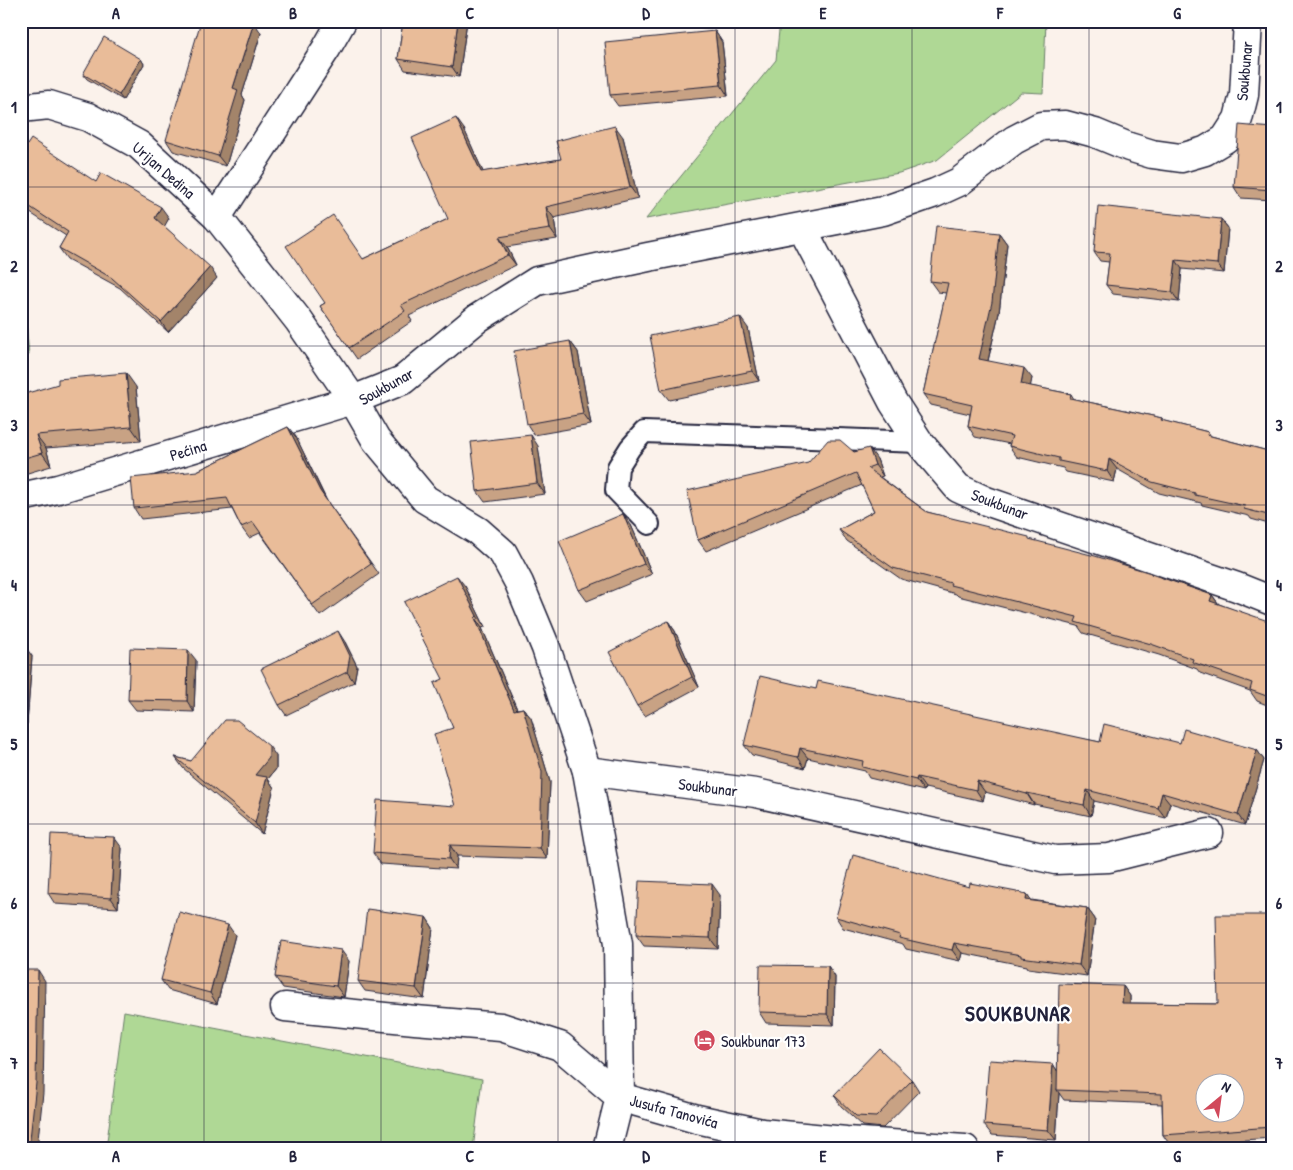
<svg xmlns="http://www.w3.org/2000/svg" width="1293" height="1170" font-family="'Patrick Hand',sans-serif">
<style>
.green{fill:#afd895;stroke:#687d68}
.lines{fill:none;stroke-linecap:round;stroke-linejoin:round}
.service-casing{stroke:#22223b;stroke-width:24}
.minor-casing{stroke:#22223b;stroke-width:31}
.service{stroke:#fff;stroke-width:20}
.minor{stroke:#fff;stroke-width:28}
.wall{fill:#c8a284;stroke:#22223b}
.shaded-wall{fill:#a3846b;stroke:#22223b}
.building{fill:#e9bc99;stroke:#22223b;fill-rule:evenodd}
.grid{fill:none;stroke:#22223b;stroke-width:1;stroke-opacity:0.55}
.labels{text-anchor:middle;dominant-baseline:central;stroke-width:4.5;stroke-linejoin:round;paint-order:stroke}
.street-label{font-size:16px;fill:#22223b;stroke:#fff}
.poi-label{font-size:16px;fill:#22223b;stroke:#fff;text-anchor:start}
.district-label{font-size:21px;font-weight:bold;letter-spacing:1px;fill:#22223b;stroke:#fff}
.neatline{fill:none;stroke:#22223b;stroke-width:2}
.grid-label{font-size:16px;text-anchor:middle;font-weight:bold;fill:#22223b}
</style>
<rect width="100%" height="100%" fill="#fbf2eb"/>
<filter id="ink" filterUnits="userSpaceOnUse"><feTurbulence type="fractalNoise" baseFrequency=".02" numOctaves="2"/><feDisplacementMap in="SourceGraphic" scale="10" xChannelSelector="R" yChannelSelector="G"/><feConvolveMatrix kernelMatrix="1 2 1 2 8 2 1 2 1" color-interpolation-filters="sRGB"/></filter>
<g filter="url(#ink)">
<!-- green -->
<g class="green">
<polygon points="780,21 1046,21 1043,93 1021,92 937,160 899,173 646,219 776,60"/>
<polygon points="21,263 29,355 21,358"/>
<polygon points="124,1011 482,1079 473,1149 106,1149"/>
</g>
<g class="lines">
<defs>
<polyline id="service" points="649,524 616,490 618,467 630,448 644,432 919,442"/>
<g id="minor">
<polyline points="21,108 49,105 88,117 139,145 217,217 299,321 353,400 58,489 21,497"/>
<polyline points="217,217 326,49 342,21"/>
<polyline points="802,228 893,402 919,442 958,488 986,501 1237,587 1272,601"/>
<polyline points="587,771 756,793 1055,860 1109,858 1209,833"/>
<polyline points="285,1007 415,1020 501,1027 560,1046 620,1097 697,1119 762,1133 846,1141 965,1149"/>
<polyline points="607,1149 620,1097 618,944 587,771 546,648 519,583 503,553 478,531 425,499 376,440 353,400 403,380 478,318 537,281 648,257 883,211 935,193 959,182 1014,140 1041,126 1065,125 1095,133 1129,147 1152,154 1181,158 1205,151 1225,139 1238,119 1244,95 1248,21"/>
</g>
</defs>
<!-- service casing -->
<use href="#service" class="service-casing"/>
<!-- minor casing -->
<use href="#minor" class="minor-casing"/>
<!-- service -->
<use href="#service" class="service"/>
<!-- minor -->
<use href="#minor" class="minor"/>
</g>
<!-- wall -->
<g class="wall">
<polygon points="403,21 467,21 459,77 405,70 398,59"/>
<polygon points="715,31 722,42 728,96 618,106 610,95"/>
<polygon points="261,33 242,95 245,100 226,166 173,151 166,140"/>
<polygon points="141,59 144,64 123,100 87,79 83,74"/>
<polygon points="1272,128 1272,200 1241,198 1234,187"/>
<polygon points="464,129 483,172 561,159 623,137 638,198 554,218 557,239 507,247 516,265 409,316 412,321 357,359 320,306 325,303 363,259 448,219"/>
<polygon points="21,154 96,182 169,218 164,226 217,278 168,332 120,288 67,259 59,248 66,236 21,207"/>
<polygon points="1221,219 1228,228 1224,273 1182,269 1179,302 1113,294 1106,285 1109,262 1100,261 1094,252"/>
<polygon points="999,233 1007,244 999,313 988,361 1032,378 1030,386 1071,394 1074,399 1162,418 1164,421 1208,432 1211,436 1272,452 1272,525 1251,519 1249,516 1202,505 1201,503 1159,493 1117,469 1114,482 1066,472 1063,468 1017,457 1009,446 1010,444 975,437 968,426 970,414 931,405 923,394 946,293 938,292 930,281"/>
<polygon points="748,328 759,381 669,400 661,390"/>
<polygon points="570,341 578,352 591,425 534,435 527,424"/>
<polygon points="136,387 141,441 46,448 51,466 21,475 21,395"/>
<polygon points="288,427 296,437 327,501 379,574 320,616 260,533 249,538 241,527 232,509 141,519 134,508 197,471"/>
<polygon points="538,446 545,494 485,502 477,491"/>
<polygon points="877,459 883,476 880,477 927,512 1151,573 1153,575 1212,595 1219,604 1272,624 1272,707 1257,701 1250,691 1200,673 1197,669 1159,655 1083,633 1078,626 958,596 956,594 901,579 847,541 839,530 874,511 862,485 706,551 698,540"/>
<polygon points="631,525 652,574 587,601 579,590"/>
<polygon points="465,586 485,627 482,628 517,709 523,708 531,718 550,782 547,859 457,856 456,869 381,864 373,853 455,806 453,728 443,679"/>
<polygon points="668,621 675,631 699,687 645,716 637,706"/>
<polygon points="345,642 357,666 354,682 286,715 279,705"/>
<polygon points="21,645 32,656 27,724 21,723"/>
<polygon points="196,660 194,712 136,710 128,700"/>
<polygon points="816,689 1100,742 1180,743 1257,750 1264,760 1245,825 1170,803 1166,818 1094,801 1091,816 1034,804 1034,805 985,792 983,801 925,788 924,791 869,778 865,771 808,758 805,768 752,755 744,745"/>
<polygon points="276,756 276,769 268,779 274,788 262,834 183,768 175,757 191,761"/>
<polygon points="122,848 118,908 55,904 48,893"/>
<polygon points="969,887 1027,894 1031,900 1087,908 1095,919 1087,976 1028,968 1027,966 962,953 960,961 906,949 903,944 843,928 836,917"/>
<polygon points="720,895 718,949 644,946 636,935"/>
<polygon points="1272,915 1272,1138 1170,1145 1163,1135 1162,1104 1064,1100 1059,1093 1056,1140 992,1135 984,1125 1053,1064 1057,1071 1123,986 1130,996 1130,1003 1218,1004"/>
<polygon points="426,917 433,928 424,999 365,991 358,981"/>
<polygon points="235,935 217,1004 168,990 161,980"/>
<polygon points="349,961 344,997 283,988 275,977"/>
<polygon points="828,966 835,977 834,1025 766,1023 759,1012"/>
<polygon points="912,1080 919,1091 883,1128 863,1126 841,1106 834,1095"/>
</g>
<!-- shaded-wall -->
<g class="shaded-wall">
<polygon points="458,21 467,21 459,77 452,67"/>
<polygon points="254,22 261,33 242,95 245,100 226,166 218,156 233,88"/>
<polygon points="715,31 722,42 728,96 721,85"/>
<polygon points="141,59 144,64 123,100 119,95"/>
<polygon points="456,118 464,129 488,183 481,172"/>
<polygon points="615,126 623,137 638,198 630,187"/>
<polygon points="161,207 169,218 163,229 155,218"/>
<polygon points="546,207 554,218 557,239 550,229"/>
<polygon points="1221,219 1228,228 1224,273 1217,264"/>
<polygon points="999,233 1007,244 999,313 986,369 979,359"/>
<polygon points="499,237 507,247 516,265 508,255"/>
<polygon points="1176,260 1182,269 1179,302 1172,292"/>
<polygon points="210,267 217,278 168,332 161,322"/>
<polygon points="740,317 748,328 759,381 752,371"/>
<polygon points="570,341 578,352 591,425 583,414"/>
<polygon points="1024,368 1032,378 1029,394 1021,384"/>
<polygon points="126,373 136,387 141,441 131,427"/>
<polygon points="288,427 296,437 327,502 320,491"/>
<polygon points="36,435 46,448 51,466 42,453"/>
<polygon points="531,435 538,446 545,494 537,483"/>
<polygon points="869,448 877,459 883,476 875,465"/>
<polygon points="1109,459 1117,469 1114,482 1107,471"/>
<polygon points="623,514 631,525 652,574 644,564"/>
<polygon points="457,576 465,586 485,627 477,616"/>
<polygon points="1212,595 1220,606 1210,601"/>
<polygon points="475,618 482,628 522,721 514,710"/>
<polygon points="668,621 675,631 699,687 692,677"/>
<polygon points="338,631 345,642 357,666 354,682 347,672"/>
<polygon points="24,645 32,656 27,724 21,716 21,687"/>
<polygon points="188,650 196,660 194,712 187,701"/>
<polygon points="523,708 531,718 550,782 547,859 540,848"/>
<polygon points="269,746 276,756 276,769 268,779 274,788 262,834 255,823 255,775"/>
<polygon points="800,748 808,758 805,768 798,757"/>
<polygon points="1257,750 1264,760 1245,825 1238,815"/>
<polygon points="917,777 925,788 924,791 916,780"/>
<polygon points="977,781 985,792 983,801 976,790"/>
<polygon points="1087,790 1094,801 1091,816 1084,805"/>
<polygon points="1027,793 1034,804 1034,805 1027,794"/>
<polygon points="1162,793 1170,803 1166,818 1158,808"/>
<polygon points="114,837 122,848 118,908 111,898"/>
<polygon points="450,845 457,856 456,869 449,859"/>
<polygon points="712,884 720,895 718,949 710,938"/>
<polygon points="1027,894 1034,904 1026,900"/>
<polygon points="1087,908 1095,919 1087,976 1079,965"/>
<polygon points="426,917 433,928 424,999 416,988"/>
<polygon points="228,925 235,935 217,1004 210,993"/>
<polygon points="954,943 962,953 960,961 952,950"/>
<polygon points="341,950 349,961 344,997 336,986"/>
<polygon points="828,966 835,977 834,1025 827,1014"/>
<polygon points="38,970 45,981 43,1093 37,1149 29,1149"/>
<polygon points="1123,986 1130,996 1130,1013 1122,1003"/>
<polygon points="1053,1064 1060,1075 1057,1090 1059,1093 1056,1140 1048,1130"/>
</g>
<!-- building -->
<g class="building">
<polygon points="201,21 251,21 254,22 233,88 238,90 218,156 166,140"/>
<polygon points="403,21 458,21 452,67 398,59"/>
<polygon points="715,31 721,85 610,95 605,42"/>
<polygon points="104,37 141,59 119,95 83,74"/>
<polygon points="456,118 481,172 561,159 556,141 615,126 630,187 546,207 550,229 499,237 508,255 401,305 405,311 349,348 320,306 325,303 286,246 333,215 363,259 448,219 412,138"/>
<polygon points="1239,125 1272,128 1272,190 1234,187"/>
<polygon points="31,139 96,182 101,173 161,207 155,218 210,267 161,322 112,278 59,248 68,232 21,201 21,154"/>
<polygon points="1098,206 1221,219 1217,264 1176,260 1172,292 1106,285 1110,253 1094,252"/>
<polygon points="936,226 999,233 992,302 979,359 1024,368 1021,384 1071,394 1070,398 1162,418 1161,420 1208,432 1207,435 1272,452 1272,516 1244,509 1245,506 1195,495 1195,493 1152,482 1109,459 1107,471 1059,461 1059,458 1009,446 1012,436 968,426 972,405 923,394 948,283 930,281"/>
<polygon points="740,317 752,371 661,390 650,336"/>
<polygon points="570,341 583,414 527,424 514,351"/>
<polygon points="126,373 131,427 36,435 42,453 21,459 21,395 58,384 58,379"/>
<polygon points="288,427 320,491 371,564 312,605 253,522 241,527 227,498 134,508 131,478 197,471"/>
<polygon points="531,435 537,483 477,491 471,442"/>
<polygon points="828,440 840,440 854,452 869,448 875,465 867,468 927,512 1029,537 1029,539 1095,556 1151,573 1151,574 1212,595 1210,601 1271,622 1270,625 1272,626 1272,698 1250,690 1252,683 1192,662 1193,659 1151,644 1075,622 1077,617 950,585 951,583 893,568 839,530 874,511 856,473 698,540 687,491 808,463"/>
<polygon points="623,514 644,564 579,590 559,541"/>
<polygon points="457,576 477,616 475,618 514,710 523,708 542,772 540,848 450,845 449,859 373,853 377,800 455,806 434,734 453,728 434,683 443,679 404,602"/>
<polygon points="668,621 692,677 637,706 609,652"/>
<polygon points="338,631 350,656 347,672 279,705 261,669"/>
<polygon points="21,645 24,645 21,687"/>
<polygon points="130,648 188,650 187,701 128,700"/>
<polygon points="760,676 816,689 818,681 1100,742 1104,724 1180,743 1184,729 1257,750 1238,815 1162,793 1158,808 1087,790 1084,805 1027,793 1027,794 977,781 976,790 917,777 916,780 862,767 863,761 800,748 798,757 744,745"/>
<polygon points="225,720 237,720 269,746 269,758 255,775 267,777 255,823 175,757 191,761"/>
<polygon points="51,834 114,837 111,898 48,893"/>
<polygon points="853,855 969,887 970,883 1027,894 1026,900 1087,908 1079,965 1021,957 1021,955 954,943 952,950 899,938 900,935 836,917"/>
<polygon points="639,881 712,884 710,938 636,935"/>
<polygon points="367,909 426,917 416,988 358,981"/>
<polygon points="179,912 228,925 210,993 161,980"/>
<path d="M 1216,915 L 1272,915 L 1272,1127 L 1163,1135 L 1162,1094 L 1057,1090 L 1059,984 L 1123,986 L 1122,1003 L 1218,1004 ZM 1206,1082 L 1236,1082 L 1236,1112 L 1206,1112 Z"/>
<polygon points="281,941 341,950 336,986 275,977"/>
<polygon points="760,965 828,966 827,1014 759,1012"/>
<polygon points="21,970 38,970 36,1083 29,1149 21,1149"/>
<polygon points="879,1048 912,1080 876,1117 856,1116 834,1095"/>
<polygon points="989,1060 1053,1064 1048,1130 984,1125"/>
<polygon points="660,1144 686,1149 659,1149"/>
</g>
</g>
<!-- grid -->
<path class="grid" d="M 204,21 L 204,1149M 381,21 L 381,1149M 558,21 L 558,1149M 735,21 L 735,1149M 912,21 L 912,1149M 1089,21 L 1089,1149M 21,187 L 1272,187M 21,346 L 1272,346M 21,505 L 1272,505M 21,665 L 1272,665M 21,824 L 1272,824M 21,983 L 1272,983"/>
<!-- icons -->
<defs>
<symbol id="hotel-disc" viewBox="-11 -11 22 22"><circle r="9.5" fill="#d1495b" stroke="#fff"/><path d="M-6-4.5h1.5V1H6V5H4.5V3h-9V5H-6ZM-4 0a1.8 1.8 0 1 1 3.6 0ZM.5 0V-2.5h3Q6-2.5 6 0Z" fill="#fff"/></symbol>
</defs>
<g fill-rule="evenodd">
<use href="#hotel-disc" x="692" y="1028" width="25" height="25"/>
</g>
<g class="labels">
<!-- street labels -->
<g class="street-label">
<text transform="translate(1244 71) rotate(-85)">Soukbunar</text>
<text transform="translate(164 170) rotate(41)">Urijan Dedina</text>
<text transform="translate(386 386) rotate(-29)">Soukbunar</text>
<text transform="translate(188 450) rotate(-17)">Pećina</text>
<text transform="translate(1000 504) rotate(21)">Soukbunar</text>
<text transform="translate(708 787) rotate(7)">Soukbunar</text>
<text transform="translate(674 1111) rotate(15)">Jusufa Tanovića</text>
</g>
<!-- poi labels -->
<g class="poi-label">
<text x="721" y="1041">Soukbunar 173</text>
</g>
<!-- district labels -->
<g class="district-label">
<text x="1018" y="1013">SOUKBUNAR</text>
</g>
</g>
<!-- margin -->
<rect width="1293" height="1170" fill="none" stroke="#fff" stroke-width="55"/>
<!-- north arrow -->
<g transform="translate(1220 1098) rotate(29)"><circle r="24" fill="#ffffff" stroke="#a7a7b1"/>
<path d="M0-4L9 19L0 12L-9 19Z" fill="#d1495b"/>
<text y="-8" font-size="14" font-weight="bold" text-anchor="middle" fill="#22223b">N</text>
</g>
<rect x="28" y="28" width="1238" height="1114" class="neatline"/>
<g class="grid-label">
<text x="116" y="19">A</text>
<text x="293" y="19">B</text>
<text x="470" y="19">C</text>
<text x="646" y="19">D</text>
<text x="823" y="19">E</text>
<text x="1000" y="19">F</text>
<text x="1177" y="19">G</text>
<text x="14" y="113">1</text>
<text x="1279" y="113">1</text>
<text x="14" y="272">2</text>
<text x="1279" y="272">2</text>
<text x="14" y="431">3</text>
<text x="1279" y="431">3</text>
<text x="14" y="591">4</text>
<text x="1279" y="591">4</text>
<text x="14" y="750">5</text>
<text x="1279" y="750">5</text>
<text x="14" y="909">6</text>
<text x="1279" y="909">6</text>
<text x="14" y="1069">7</text>
<text x="1279" y="1069">7</text>
<text x="116" y="1162">A</text>
<text x="293" y="1162">B</text>
<text x="470" y="1162">C</text>
<text x="646" y="1162">D</text>
<text x="823" y="1162">E</text>
<text x="1000" y="1162">F</text>
<text x="1177" y="1162">G</text>
</g>
</svg>
